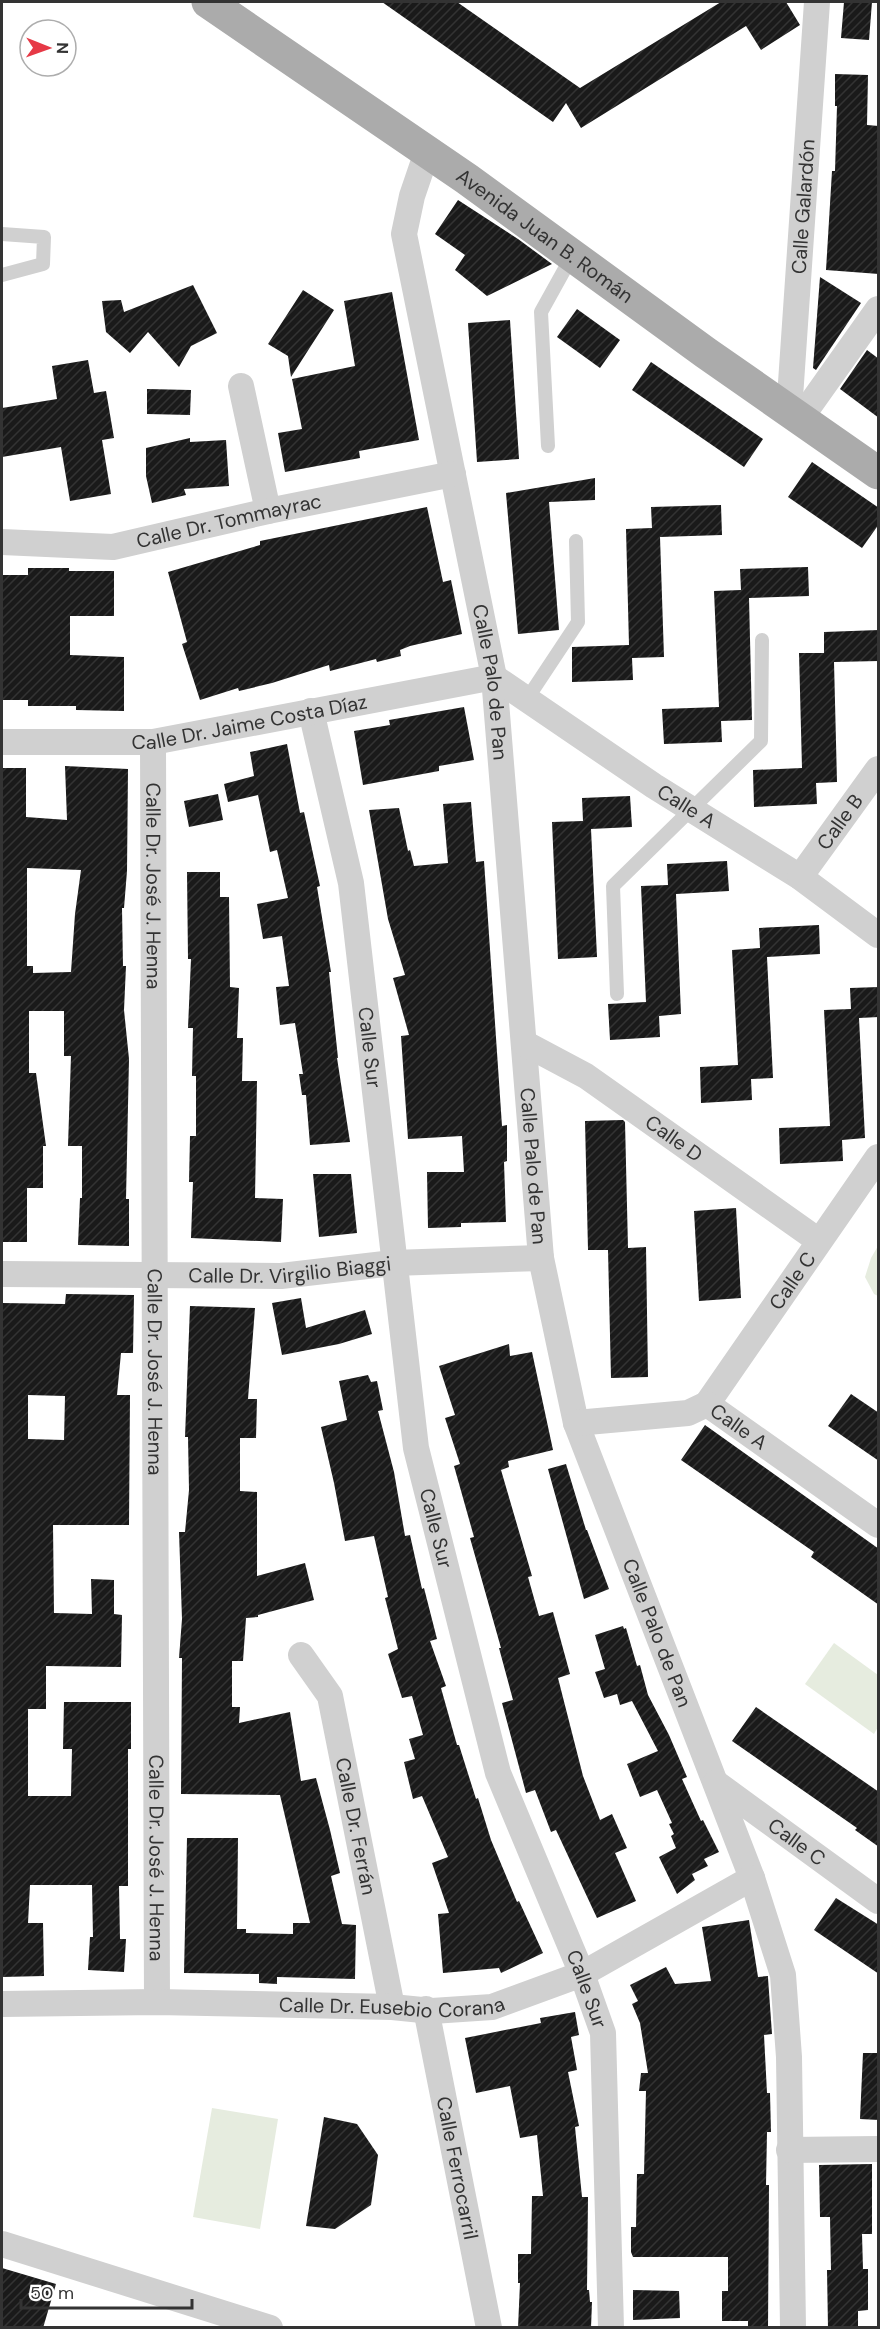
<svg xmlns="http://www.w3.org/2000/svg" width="880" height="2329" font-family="'DM Sans',sans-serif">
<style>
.park{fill:#e6ecdf}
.building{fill:url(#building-hatch);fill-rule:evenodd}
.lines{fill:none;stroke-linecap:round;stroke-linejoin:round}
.lane{stroke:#d0d0d0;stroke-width:14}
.street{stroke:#d0d0d0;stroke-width:26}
.primary{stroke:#ababab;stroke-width:33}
.labels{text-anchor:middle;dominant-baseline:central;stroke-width:6;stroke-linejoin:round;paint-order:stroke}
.street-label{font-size:20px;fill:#333;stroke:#fff}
</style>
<defs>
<pattern id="building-hatch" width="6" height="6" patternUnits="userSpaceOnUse" patternTransform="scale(1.5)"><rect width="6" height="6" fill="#1a1a1a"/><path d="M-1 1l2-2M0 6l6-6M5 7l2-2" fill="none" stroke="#333"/></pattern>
</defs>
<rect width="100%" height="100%" fill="#fff"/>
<!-- park -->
<g class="park">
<polygon points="878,1246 878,1296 874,1294 865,1277 871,1258"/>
<polygon points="834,1643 878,1675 878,1727 874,1734 805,1684"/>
<polygon points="212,2108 278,2119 260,2229 193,2217"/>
</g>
<!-- building -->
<g class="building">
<polygon points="382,2 457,2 580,88 721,2 786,2 800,25 761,50 746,26 581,128 566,103 553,122"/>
<polygon points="844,2 872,2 869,40 841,38"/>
<polygon points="835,74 868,75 867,125 879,126 879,274 826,270 832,171 835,171 837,106 835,106"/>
<polygon points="458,200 518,239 552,264 487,296 455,270 465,255 435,234"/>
<polygon points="820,277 861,303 816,370 813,368"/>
<polygon points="193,285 217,333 191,346 179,367 148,332 130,353 106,332 102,301 121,300 124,312"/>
<polygon points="303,290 334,310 291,377 288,356 268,344"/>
<polygon points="392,292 419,440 359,451 360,458 285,472 278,433 302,429 292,379 355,366 344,301"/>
<polygon points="577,309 620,340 600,368 557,337"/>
<polygon points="510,320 519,459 477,462 468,323"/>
<polygon points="867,350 879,359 879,418 840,389"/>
<polygon points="88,360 94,393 106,391 114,438 102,440 111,494 70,501 61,447 2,457 2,408 57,399 52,366"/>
<polygon points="651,362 763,439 744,467 632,390"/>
<polygon points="147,389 191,390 190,415 147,414"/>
<polygon points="190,438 190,442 226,440 229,486 184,489 186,495 152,503 146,476 146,448"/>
<polygon points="812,462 879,508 879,524 862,548 788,497"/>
<polygon points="595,478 595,500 549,502 559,630 518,634 506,493"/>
<polygon points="721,505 722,535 660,537 664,657 632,658 633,680 572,682 572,647 629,645 626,529 652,528 651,507"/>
<polygon points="427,507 443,582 451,580 462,634 410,646 400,650 401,656 377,662 376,659 330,671 329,665 272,683 239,691 238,688 200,700 182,644 187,642 168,572 260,545 260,541"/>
<polygon points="808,567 809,596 749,598 752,720 721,721 722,742 664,744 662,709 719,707 714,591 741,590 740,569"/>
<polygon points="28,568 69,568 69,571 114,571 114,616 70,616 70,655 124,657 124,711 76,710 76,706 28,706 28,700 2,700 2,575 28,575"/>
<polygon points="879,630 879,661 834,662 837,782 816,783 817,804 754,807 753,770 802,768 799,653 824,653 824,632"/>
<polygon points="464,707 474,760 439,766 439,771 363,785 354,731 390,725 389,720"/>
<polygon points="287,744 300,813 304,812 320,886 317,887 331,972 329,972 338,1058 337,1058 350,1142 310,1145 306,1095 302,1095 299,1074 303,1074 295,1023 280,1025 276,987 289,986 282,936 263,939 257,904 288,898 277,850 270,852 258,795 228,802 224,784 254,776 250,752"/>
<path d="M 65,766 L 128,769 L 127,871 L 124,908 L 122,908 L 123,966 L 126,966 L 124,1010 L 129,1059 L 126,1199 L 129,1199 L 129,1246 L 78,1245 L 80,1198 L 82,1198 L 82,1146 L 68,1146 L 71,1056 L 64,1056 L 64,1011 L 29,1011 L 29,1073 L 36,1073 L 46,1146 L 43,1146 L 43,1188 L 27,1188 L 27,1242 L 2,1242 L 2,768 L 26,768 L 26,817 L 67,820 ZM 27,868 L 81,870 L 75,914 L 71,972 L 33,973 L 33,966 L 27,966 Z"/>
<polygon points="218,794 223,820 189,827 184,801"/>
<polygon points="630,796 632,827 591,829 597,957 558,959 552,822 583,821 582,798"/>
<polygon points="471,802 476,862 484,861 502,1126 507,1125 507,1161 504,1162 506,1222 461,1223 461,1227 428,1228 427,1172 464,1172 462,1136 408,1139 401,1036 409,1035 393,978 405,975 388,919 369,810 399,808 408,851 410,850 414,866 448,863 443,804"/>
<polygon points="727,861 729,891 676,894 681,1014 659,1016 660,1037 610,1040 608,1004 646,1002 641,886 668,885 667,864"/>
<polygon points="187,872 220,872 220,897 229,897 230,987 239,988 237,1038 243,1038 242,1081 257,1081 255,1198 283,1199 281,1242 191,1238 193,1182 189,1182 190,1136 196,1136 196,1076 192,1076 193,1028 188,1028 191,959 188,959"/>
<polygon points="819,925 820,954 767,957 773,1078 751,1079 752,1100 701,1103 700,1067 738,1065 732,950 760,948 759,928"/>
<polygon points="879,987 879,1017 859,1018 865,1138 842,1140 843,1161 780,1164 779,1128 830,1126 824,1010 851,1009 850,988"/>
<polygon points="623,1120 625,1122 628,1248 646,1247 648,1377 611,1378 608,1250 588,1250 585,1121"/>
<polygon points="313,1174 351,1174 357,1233 319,1237"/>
<polygon points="736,1208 741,1298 699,1301 694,1211"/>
<path d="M 66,1294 L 134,1295 L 133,1353 L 121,1353 L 117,1395 L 130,1395 L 129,1525 L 53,1525 L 54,1613 L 92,1614 L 91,1579 L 114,1580 L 114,1614 L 122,1615 L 121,1667 L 46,1666 L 46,1709 L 28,1709 L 28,1796 L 71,1796 L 72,1749 L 63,1749 L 64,1702 L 131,1702 L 131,1749 L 128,1749 L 128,1886 L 119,1886 L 120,1939 L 126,1939 L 124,1972 L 88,1970 L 90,1937 L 93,1937 L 92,1885 L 30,1885 L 28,1923 L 43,1923 L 44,1976 L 2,1977 L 2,1303 L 65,1304 ZM 28,1395 L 65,1396 L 64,1440 L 28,1439 Z"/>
<polygon points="301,1298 306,1328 365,1310 372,1334 339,1344 282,1355 272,1303"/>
<polygon points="190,1306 255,1308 248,1399 257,1399 256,1438 240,1438 240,1491 257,1492 257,1576 305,1563 314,1600 258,1615 258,1617 246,1618 243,1661 232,1661 232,1707 240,1707 239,1723 290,1712 301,1781 316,1778 330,1830 340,1873 331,1876 342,1924 356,1925 355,1979 277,1977 277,1984 259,1983 259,1974 184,1973 187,1838 238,1838 237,1929 246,1929 246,1933 293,1934 293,1923 310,1923 280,1795 181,1794 182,1658 179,1658 182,1619 179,1532 185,1532 189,1490 188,1437 185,1437"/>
<polygon points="509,1344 510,1356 532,1352 553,1450 508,1461 509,1467 501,1470 532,1576 528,1577 539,1616 553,1612 570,1674 558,1678 583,1776 600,1820 612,1814 627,1848 615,1853 636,1901 597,1918 556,1830 551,1832 535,1790 526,1793 502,1703 513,1700 499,1648 501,1648 470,1538 474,1537 454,1466 460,1464 445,1418 455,1415 439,1366"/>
<polygon points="368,1375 371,1382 377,1381 383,1410 378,1411 394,1472 405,1536 410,1535 422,1589 424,1588 437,1639 430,1641 446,1686 441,1688 457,1745 459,1745 476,1799 478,1798 491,1840 517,1902 519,1901 543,1953 501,1973 499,1968 443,1973 438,1914 449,1913 432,1863 448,1857 422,1796 413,1799 404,1762 415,1759 409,1739 423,1735 412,1696 402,1698 388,1654 398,1649 385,1598 388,1597 374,1536 345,1541 334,1483 321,1427 347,1420 339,1381"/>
<polygon points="851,1394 879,1413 879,1461 828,1426"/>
<polygon points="705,1425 879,1549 879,1605 811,1557 814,1552 681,1460"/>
<polygon points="566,1464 586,1530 587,1530 609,1589 584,1599 548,1469"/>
<polygon points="623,1626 624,1629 626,1628 637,1666 640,1665 648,1695 669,1735 687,1777 682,1779 701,1821 703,1820 719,1852 704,1859 708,1866 692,1874 695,1880 677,1894 659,1857 676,1848 671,1836 674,1834 669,1824 672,1823 657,1790 640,1797 627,1764 658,1751 632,1701 620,1705 617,1694 604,1698 595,1672 605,1669 595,1635"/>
<polygon points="756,1707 879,1792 879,1847 855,1830 857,1828 732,1741"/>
<polygon points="836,1898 879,1925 879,1974 814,1930"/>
<polygon points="749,1920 758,1977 768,1976 768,1978 772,2034 764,2035 767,2093 770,2093 771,2132 767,2132 766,2185 769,2185 768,2328 748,2328 748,2321 722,2321 722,2291 728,2291 728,2257 633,2257 631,2252 631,2227 636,2227 637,2174 644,2174 646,2091 639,2091 641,2073 648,2073 640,2023 632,2004 638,2001 630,1985 666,1967 675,1984 711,1981 702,1927"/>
<polygon points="575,2012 579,2035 571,2037 577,2070 568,2072 579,2126 575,2127 582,2197 588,2197 587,2290 589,2290 590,2302 592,2302 591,2328 518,2328 520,2283 518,2283 518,2254 531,2254 532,2196 543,2196 537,2135 520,2138 510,2086 476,2093 465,2038 541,2023 540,2018"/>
<polygon points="863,2053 879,2053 879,2120 860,2119"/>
<polygon points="324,2117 357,2124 378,2155 371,2205 335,2229 306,2226"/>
<polygon points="872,2164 872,2234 862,2234 863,2269 868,2269 868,2310 858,2311 858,2328 828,2328 827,2270 831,2270 830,2217 820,2217 819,2165"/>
<polygon points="2,2268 56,2284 43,2328 2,2328"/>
<polygon points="633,2290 679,2291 680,2318 633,2320"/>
</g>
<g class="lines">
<!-- lane -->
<g class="lane">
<polyline points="2,234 44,237 43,264 2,275"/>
<polyline points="548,446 541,312 572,256"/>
<polyline points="527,699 578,622 576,541"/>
<polyline points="617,994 613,886 761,741 762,640"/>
</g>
<!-- street -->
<g class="street">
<path id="s1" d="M 427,152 L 412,196 L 404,234 L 494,677 L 541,1258 L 576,1423 L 752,1878 L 783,1975 L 789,2057 L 793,2328"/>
<polyline points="241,386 268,511"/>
<path id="s2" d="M 789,412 L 817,2"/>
<polyline points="800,419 878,309"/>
<path id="s3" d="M 2,542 L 113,547 L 268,511 L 453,474"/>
<path id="s4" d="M 311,711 L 351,883 L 416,1448 L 498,1773 L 582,1974 L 603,2033 L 611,2328"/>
<path id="s5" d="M 2,742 L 153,742 L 494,677 L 654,786 L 800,877 L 878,935"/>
<path id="s6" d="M 153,742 L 157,2002"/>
<path id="s7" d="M 800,877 L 878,769"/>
<path id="s8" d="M 524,1043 L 586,1076 L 819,1241"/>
<path id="s9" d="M 2,1274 L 281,1276 L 393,1263 L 541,1258"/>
<path id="s10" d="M 707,1404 L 878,1157"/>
<path id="s11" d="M 707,1404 L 878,1525"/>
<polyline points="576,1423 688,1413 707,1404"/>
<path id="s12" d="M 301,1655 L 330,1696 L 392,2007"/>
<path id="s13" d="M 716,1783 L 878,1901"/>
<path id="s14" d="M 2,2004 L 157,2002 L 392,2007 L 432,2011 L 492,2007 L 582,1974 L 752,1878"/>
<path id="s15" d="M 426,2009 L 489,2328"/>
<polyline points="789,2150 878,2149"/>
<polyline points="2,2244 270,2328"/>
</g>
<!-- primary -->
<path class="primary" id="s16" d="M 208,2 L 467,179 L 706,353 L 878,473"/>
</g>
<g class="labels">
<!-- street labels -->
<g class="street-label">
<text stroke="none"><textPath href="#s2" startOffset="206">Calle Galardón</textPath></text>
<text stroke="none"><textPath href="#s16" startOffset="410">Avenida Juan B. Román</textPath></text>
<text stroke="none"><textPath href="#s3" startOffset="230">Calle Dr. Tommayrac</textPath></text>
<text stroke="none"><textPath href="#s1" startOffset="542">Calle Palo de Pan</textPath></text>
<text stroke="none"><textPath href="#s5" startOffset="249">Calle Dr. Jaime Costa Díaz</textPath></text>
<text stroke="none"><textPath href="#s5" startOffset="730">Calle A</textPath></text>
<text stroke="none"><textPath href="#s7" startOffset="68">Calle B</textPath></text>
<text stroke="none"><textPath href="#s6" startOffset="144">Calle Dr. José J. Henna</textPath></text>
<text stroke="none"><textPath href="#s4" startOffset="342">Calle Sur</textPath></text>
<text stroke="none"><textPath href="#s8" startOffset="178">Calle D</textPath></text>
<text stroke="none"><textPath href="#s1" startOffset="1028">Calle Palo de Pan</textPath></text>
<text stroke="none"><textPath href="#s9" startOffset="288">Calle Dr. Virgilio Biaggi</textPath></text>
<text stroke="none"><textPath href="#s10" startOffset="150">Calle C</textPath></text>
<text stroke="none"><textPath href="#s6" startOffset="630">Calle Dr. José J. Henna</textPath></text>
<text stroke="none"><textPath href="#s11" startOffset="39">Calle A</textPath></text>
<text stroke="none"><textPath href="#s4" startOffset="828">Calle Sur</textPath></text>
<text stroke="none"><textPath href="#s1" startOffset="1514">Calle Palo de Pan</textPath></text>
<text stroke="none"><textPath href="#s12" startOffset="183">Calle Dr. Ferrán</textPath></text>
<text stroke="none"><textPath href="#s13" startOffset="100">Calle C</textPath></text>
<text stroke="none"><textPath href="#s6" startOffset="1116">Calle Dr. José J. Henna</textPath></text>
<text stroke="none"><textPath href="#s4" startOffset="1314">Calle Sur</textPath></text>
<text stroke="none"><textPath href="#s14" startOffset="390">Calle Dr. Eusebio Corana</textPath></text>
<text stroke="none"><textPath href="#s15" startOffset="162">Calle Ferrocarril</textPath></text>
</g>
</g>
<!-- border -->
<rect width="880" height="2329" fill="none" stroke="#333333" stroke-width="6"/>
<!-- north arrow -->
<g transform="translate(48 48) rotate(91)"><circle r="28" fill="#ffffff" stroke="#adadad" stroke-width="1.5"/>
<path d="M0-4.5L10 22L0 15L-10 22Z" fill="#e63946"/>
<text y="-9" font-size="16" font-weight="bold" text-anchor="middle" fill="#333333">N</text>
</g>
<!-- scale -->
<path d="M21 2299v9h171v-9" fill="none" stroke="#333333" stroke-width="3"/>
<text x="30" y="2299" font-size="18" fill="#333333" stroke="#ffffff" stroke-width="4.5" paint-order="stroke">50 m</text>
</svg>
